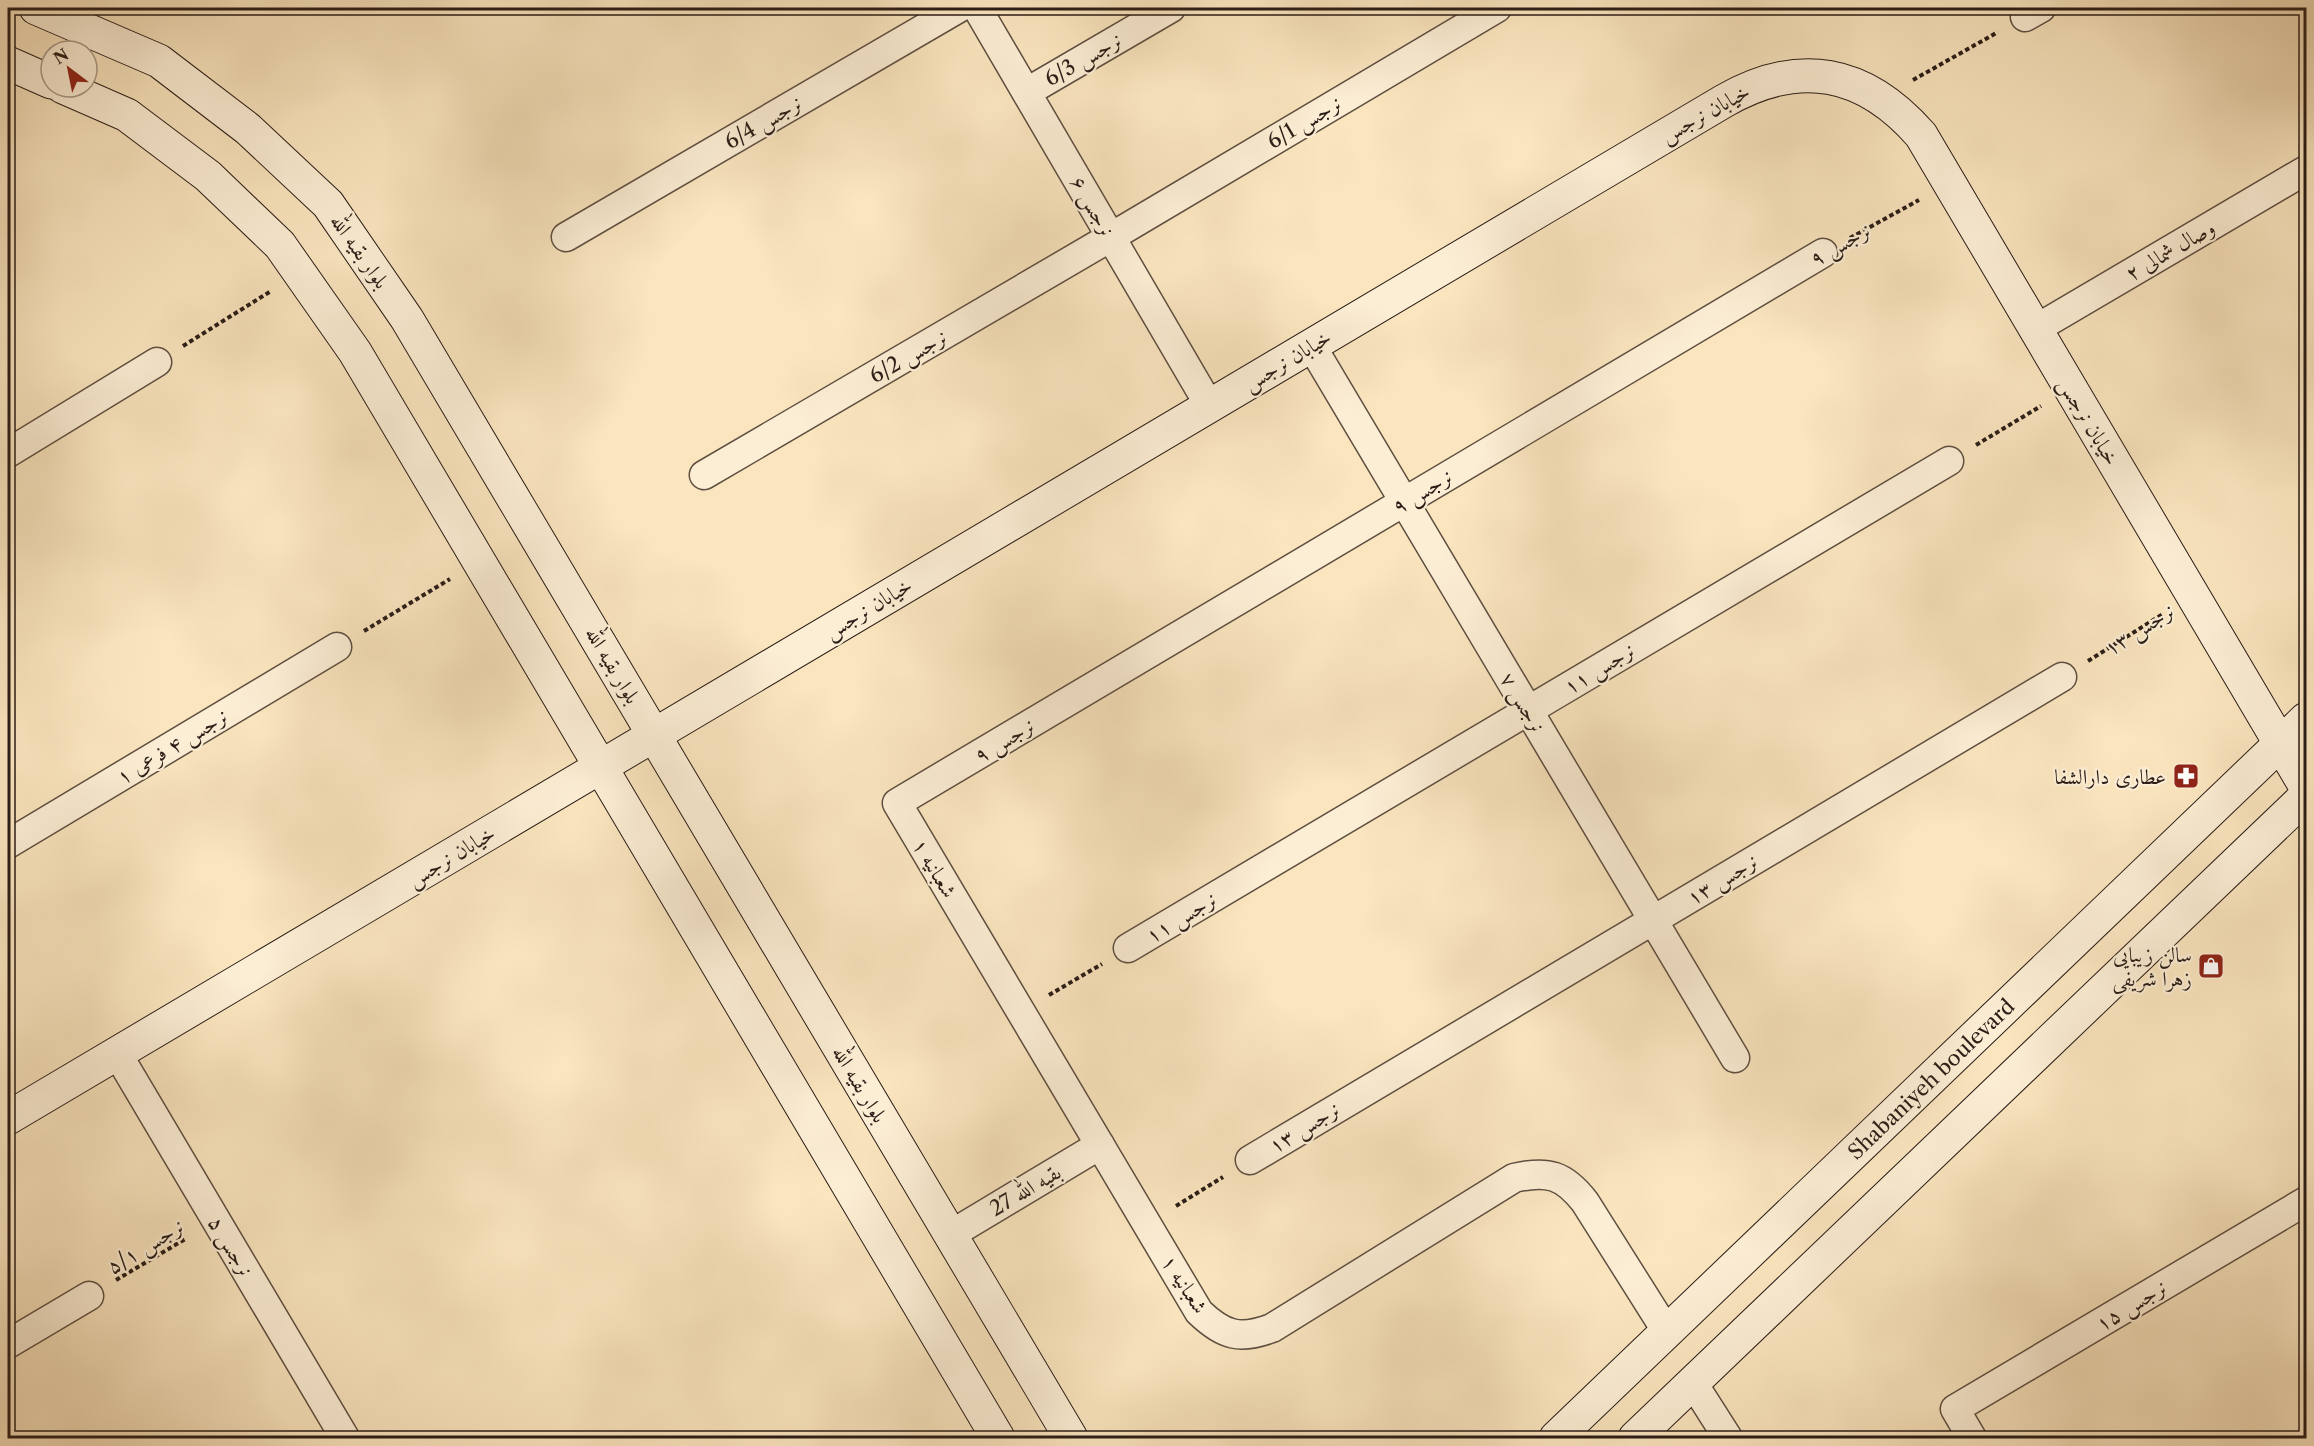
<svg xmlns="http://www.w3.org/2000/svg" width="2314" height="1446" font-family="'Libre Caslon Text',Amiri,serif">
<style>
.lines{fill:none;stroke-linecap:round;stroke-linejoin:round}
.street-casing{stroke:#5e4f41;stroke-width:31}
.secondary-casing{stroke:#2a1d17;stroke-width:35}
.path{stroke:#2a1d17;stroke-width:4;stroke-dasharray:4.5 3;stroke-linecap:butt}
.street{stroke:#fceed5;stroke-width:28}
.secondary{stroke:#fceed5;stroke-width:33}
.labels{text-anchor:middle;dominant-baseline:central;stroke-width:4.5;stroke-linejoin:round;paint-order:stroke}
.street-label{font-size:21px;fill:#2a1d17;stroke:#fceed5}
.poi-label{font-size:21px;fill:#2a1d17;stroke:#fceed5;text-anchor:end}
</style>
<rect width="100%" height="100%" fill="#fae5bf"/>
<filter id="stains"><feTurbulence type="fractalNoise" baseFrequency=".00333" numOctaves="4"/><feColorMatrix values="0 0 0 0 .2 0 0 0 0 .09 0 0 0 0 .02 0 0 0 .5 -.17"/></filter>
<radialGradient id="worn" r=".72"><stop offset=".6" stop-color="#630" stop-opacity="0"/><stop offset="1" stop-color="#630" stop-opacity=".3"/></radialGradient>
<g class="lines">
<defs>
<g id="street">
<polyline points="977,8 1209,405"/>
<polyline points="2025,17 2041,8"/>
<polyline points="1027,92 1171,8"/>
<polyline points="566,237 959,8"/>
<polyline points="2034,330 2306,170"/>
<polyline points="1311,345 1735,1058"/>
<polyline points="8,453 157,362"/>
<polyline points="704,475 1111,237 1497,8"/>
<polyline points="8,844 337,647"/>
<polyline points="1128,948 1949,461"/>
<polyline points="117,1053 345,1438"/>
<polyline points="1250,1160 2062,677"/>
<polyline points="950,1235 1100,1145"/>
<path d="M 1667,1332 L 1585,1202 C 1564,1175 1548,1170 1514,1178 L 1272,1328 C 1240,1340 1224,1336 1199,1312 L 897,803 L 1823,253"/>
<polyline points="8,1344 89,1296"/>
<polyline points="1693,1383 1728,1438"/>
<polyline points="1972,1438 1955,1409 2306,1201"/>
</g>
<g id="secondary">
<polyline points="36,8 159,61 248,129 328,204 407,319 1071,1438"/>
<polyline points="8,63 51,82"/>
<polyline points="63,87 127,115 208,176 280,245 355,352 998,1438"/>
<path d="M 8,1118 L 1724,101 C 1799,58 1864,70 1921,135 L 2306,787"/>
<path id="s1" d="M 1556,1438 L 2306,719"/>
<polyline points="1635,1438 2306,796"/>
</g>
</defs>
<!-- street casing -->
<use href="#street" class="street-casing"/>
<!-- secondary casing -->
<use href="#secondary" class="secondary-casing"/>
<!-- path -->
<g class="path">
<polyline points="1913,80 1998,32"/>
<polyline points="1850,238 1919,200"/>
<polyline points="183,346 271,291"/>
<polyline points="1976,445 2041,406"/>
<polyline points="364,631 450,579"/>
<polyline points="2088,661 2163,614"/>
<polyline points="1049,995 1102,964"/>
<polyline points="1176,1206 1223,1177"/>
<polyline points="116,1280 187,1238"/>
</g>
<!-- street -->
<use href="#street" class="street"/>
<!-- secondary -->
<use href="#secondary" class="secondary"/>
</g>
<!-- icons -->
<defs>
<symbol id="pharmacy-square" viewBox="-11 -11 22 22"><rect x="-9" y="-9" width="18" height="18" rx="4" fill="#8f2418" stroke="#fceed5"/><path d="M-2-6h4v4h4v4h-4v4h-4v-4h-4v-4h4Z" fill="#fff"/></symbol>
<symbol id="shop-square" viewBox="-11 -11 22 22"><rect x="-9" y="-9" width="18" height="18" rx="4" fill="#8f2418" stroke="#fceed5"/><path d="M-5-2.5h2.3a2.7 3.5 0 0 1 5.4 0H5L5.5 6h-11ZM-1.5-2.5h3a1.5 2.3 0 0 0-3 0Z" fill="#fff"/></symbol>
</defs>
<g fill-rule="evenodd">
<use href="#pharmacy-square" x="2171" y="761" width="30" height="30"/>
<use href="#shop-square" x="2196" y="951" width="30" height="30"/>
</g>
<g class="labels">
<!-- street labels -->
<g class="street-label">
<text transform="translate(1083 59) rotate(-30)">نرجس 6/3</text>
<text transform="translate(1705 113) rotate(-29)">خیابان نرجس</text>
<text transform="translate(763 122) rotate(-30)">نرجس 6/4</text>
<text transform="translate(1304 122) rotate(-31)">نرجس 6/1</text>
<text transform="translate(1093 206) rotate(60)">نرجس ۶</text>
<text transform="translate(1840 244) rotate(-29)">نرجس ۹</text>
<text transform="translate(2170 250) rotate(-30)">وصال شمالی ۲</text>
<text transform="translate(360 251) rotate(55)">بلوار بقیه الله</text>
<text transform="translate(908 356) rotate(-30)">نرجس 6/2</text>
<text transform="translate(1287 360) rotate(-31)">خیابان نرجس</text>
<text transform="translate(2089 421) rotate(59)">خیابان نرجس</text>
<text transform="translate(1422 491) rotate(-31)">نرجس ۹</text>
<text transform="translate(868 608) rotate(-31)">خیابان نرجس</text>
<text transform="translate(2139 629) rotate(-32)">نرجس ۱۳</text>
<text transform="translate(613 665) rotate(59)">بلوار بقیه الله</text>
<text transform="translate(1599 668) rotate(-31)">نرجس ۱۱</text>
<text transform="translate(1523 702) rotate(59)">نرجس ۷</text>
<text transform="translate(1004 740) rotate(-31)">نرجس ۹</text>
<text transform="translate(172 746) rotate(-31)">نرجس ۴ فرعی ۱</text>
<text transform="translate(451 856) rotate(-31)">خیابان نرجس</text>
<text transform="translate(935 868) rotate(59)">شعبانیه ۱</text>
<text transform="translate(1722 879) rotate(-31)">نرجس ۱۳</text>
<text transform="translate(1181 917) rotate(-31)">نرجس ۱۱</text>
<text stroke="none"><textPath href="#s1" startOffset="519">Shabaniyeh boulevard</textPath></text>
<text transform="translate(860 1084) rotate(59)">بلوار بقیه الله</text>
<text transform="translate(1304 1127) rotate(-31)">نرجس ۱۳</text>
<text transform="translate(1025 1190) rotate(-31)">بقیه الله 27</text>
<text transform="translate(145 1246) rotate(-31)">نرجس ۵/۱</text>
<text transform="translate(231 1246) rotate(59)">نرجس ۵</text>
<text transform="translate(1185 1284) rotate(57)">شعبانیه ۱</text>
<text transform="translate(2131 1305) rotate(-31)">نرجس ۱۵</text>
</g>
<!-- poi labels -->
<g class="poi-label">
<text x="2166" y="776">عطاری دارالشفا</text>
<text x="2192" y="954">سالن زیبایی<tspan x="2192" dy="24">زهرا شریفی</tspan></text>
</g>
</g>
<!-- margin -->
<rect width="2314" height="1446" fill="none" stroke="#fae5bf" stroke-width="30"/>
<rect x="9" y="9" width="2296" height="1428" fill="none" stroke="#2a1d17" stroke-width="3"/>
<rect x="15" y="15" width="2284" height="1416" fill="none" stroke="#2a1d17" stroke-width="1.5"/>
<!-- north arrow -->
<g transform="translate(69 69) rotate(328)"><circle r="28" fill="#fceed5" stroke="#a89a89" stroke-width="1.5"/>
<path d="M0-4.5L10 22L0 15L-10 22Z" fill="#8f2418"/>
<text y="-9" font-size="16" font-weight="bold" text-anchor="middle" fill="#2a1d17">N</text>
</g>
<rect width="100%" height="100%" filter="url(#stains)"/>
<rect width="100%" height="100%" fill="url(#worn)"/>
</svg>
